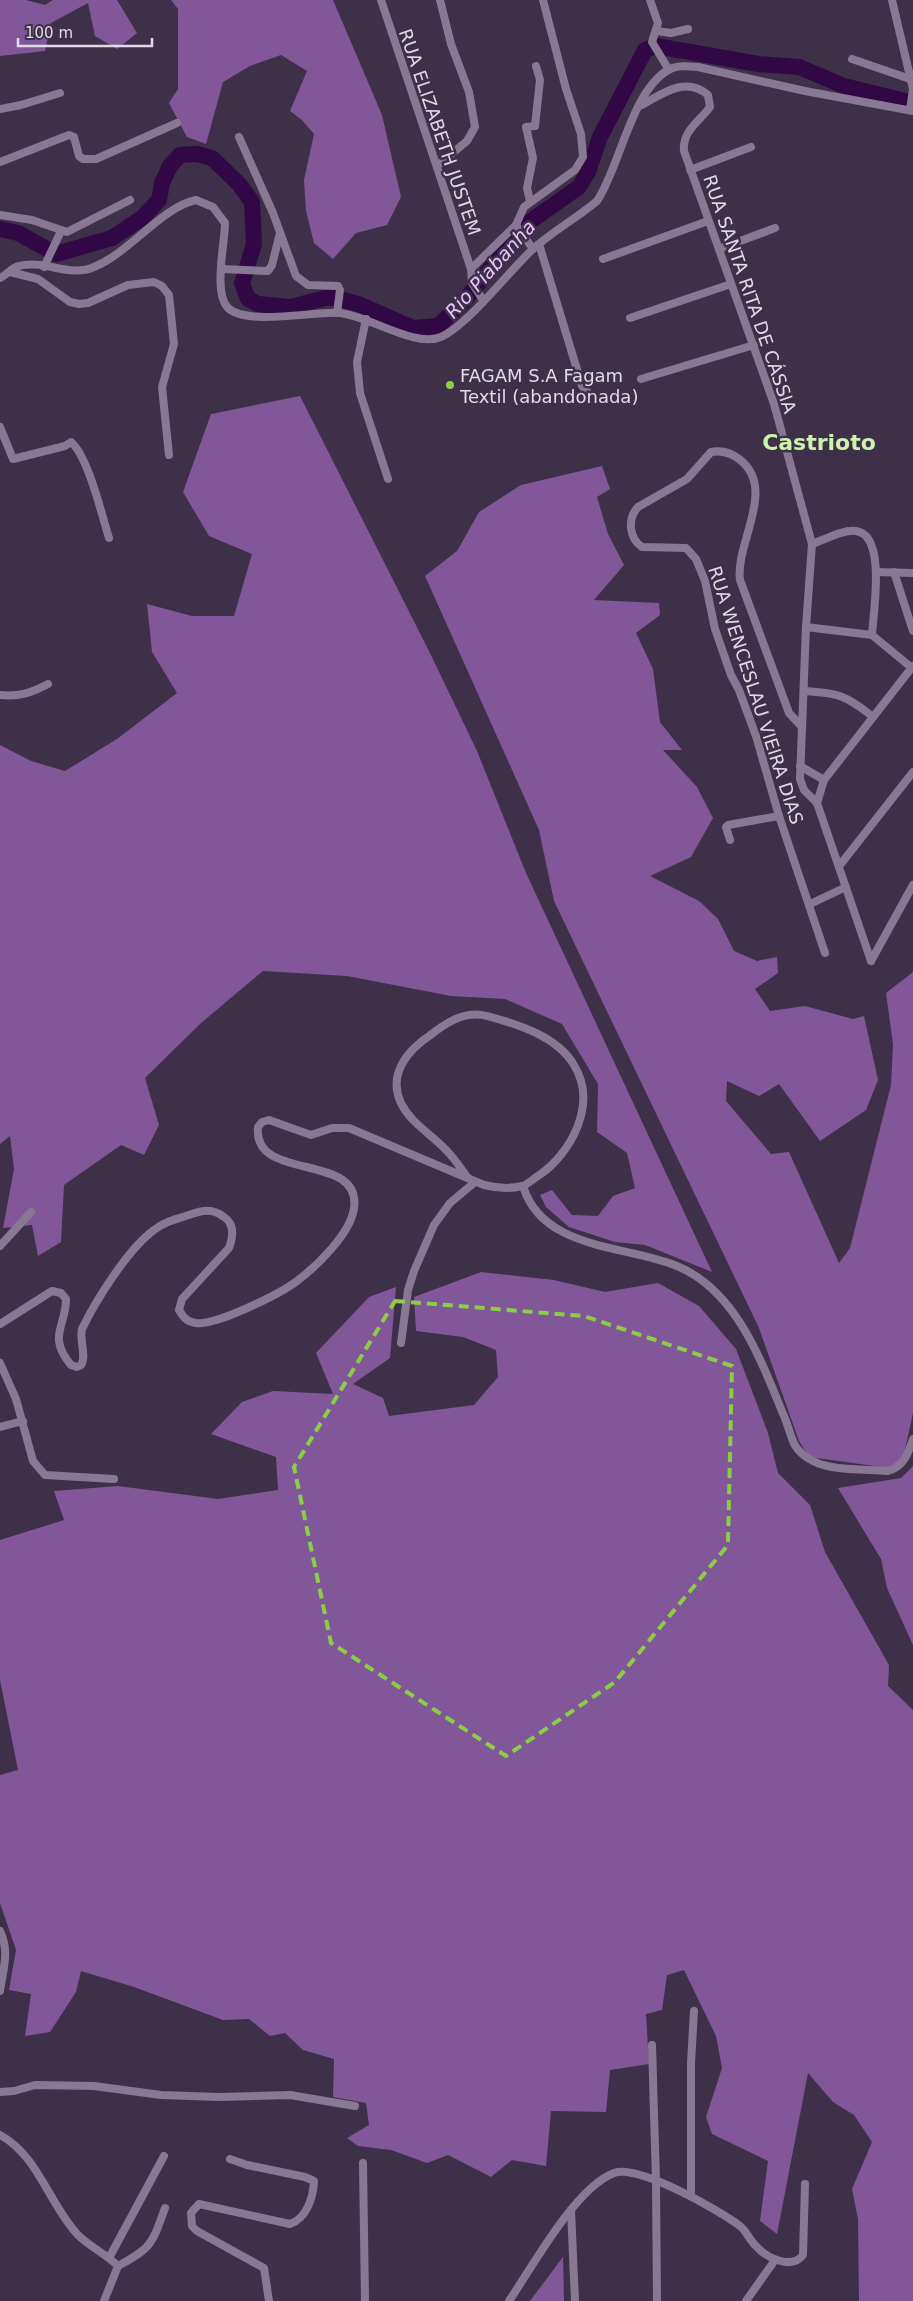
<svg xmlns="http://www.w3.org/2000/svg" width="913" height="2301" font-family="'DejaVu Sans',sans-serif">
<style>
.forest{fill:#815799}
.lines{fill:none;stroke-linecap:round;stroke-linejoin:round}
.river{stroke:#320746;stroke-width:16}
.minor{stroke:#897894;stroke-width:8}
.marked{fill:none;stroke:#8bce46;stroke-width:4;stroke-dasharray:10 6;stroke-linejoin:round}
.poi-dot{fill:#8bce46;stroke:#3f3049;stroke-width:2}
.labels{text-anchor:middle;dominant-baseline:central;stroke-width:5;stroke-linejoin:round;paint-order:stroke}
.street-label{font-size:18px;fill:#e2d9e8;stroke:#3f3049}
.poi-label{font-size:18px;fill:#e2d9e8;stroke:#3f3049;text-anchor:start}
.water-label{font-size:19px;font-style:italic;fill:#e8c6fe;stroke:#3f3049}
.district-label{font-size:22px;font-weight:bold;fill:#ccf3ad;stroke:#3f3049}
</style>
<rect width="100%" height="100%" fill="#3f3049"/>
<!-- forest -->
<g class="forest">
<polygon points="0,0 26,0 45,5 53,0 117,0 137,33 117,49 95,36 88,3 51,23 45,51 0,56"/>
<polygon points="171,0 333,0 382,115 401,197 387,225 356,233 333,259 314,243 306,211 304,180 314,134 302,120 290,111 307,71 281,55 250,66 223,82 206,144 187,137 169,103 178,89 178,9"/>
<polygon points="300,396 429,651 477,751 526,873 712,1272 645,1245 615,1242 569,1227 546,1207 540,1195 552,1190 572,1215 598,1216 613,1196 635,1188 627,1153 597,1132 598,1084 562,1024 505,999 451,996 347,976 263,971 201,1023 145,1078 159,1125 144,1155 121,1145 64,1185 61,1242 38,1256 32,1225 3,1228 14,1169 10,1136 0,1144 0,745 31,761 65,771 117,739 177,693 152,652 147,604 192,616 234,616 252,554 209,536 183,492 211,414"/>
<polygon points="602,466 610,489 597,497 608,534 624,565 594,600 659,603 660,615 636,633 653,669 660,722 682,750 663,750 697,787 713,818 691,857 650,876 699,901 718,919 734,951 757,961 777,957 778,973 755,989 770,1011 805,1006 853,1019 864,1016 878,1080 866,1110 820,1141 779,1084 759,1096 727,1081 726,1101 771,1154 789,1152 839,1263 850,1248 891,1085 893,1044 886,993 913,972 913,1413 905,1450 898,1464 889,1468 809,1457 799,1441 759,1328 554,901 539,830 425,576 457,551 479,512 521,485"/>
<polygon points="481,1272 554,1280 605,1292 658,1283 699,1306 736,1349 768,1433 778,1473 810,1505 825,1552 889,1665 888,1686 913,1710 913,2301 859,2301 858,2219 852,2189 872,2142 854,2115 833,2102 808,2073 777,2234 760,2221 768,2161 712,2134 706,2117 722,2068 716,2036 684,1970 667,1975 662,2010 646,2014 649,2064 610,2070 606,2112 551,2111 546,2166 512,2160 491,2177 448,2155 427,2163 391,2150 358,2146 347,2138 369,2125 366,2103 333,2097 334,2059 303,2050 285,2033 270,2036 249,2019 223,2020 134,1987 81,1971 76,1992 50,2032 25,2036 31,1994 9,1990 16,1950 0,1903 0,1775 18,1770 0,1680 0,1540 64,1520 54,1491 118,1486 218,1499 278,1490 276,1457 211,1434 242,1402 273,1391 333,1394 316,1353 369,1297 396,1287 390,1358 353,1384 383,1398 389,1416 474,1405 498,1377 496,1350 463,1337 416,1331 414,1297"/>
<polygon points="913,1466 913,1645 887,1588 881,1559 838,1488 901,1478"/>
<polygon points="563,2257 564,2301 530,2301"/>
</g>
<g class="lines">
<!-- river -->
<polyline class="river" points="0,229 18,233 56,254 112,238 142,218 159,200 162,183 170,166 180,155 197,154 212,158 239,184 252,202 254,244 242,283 248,299 258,304 291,307 325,298 337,298 361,305 413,328 438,326 465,300 525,225 579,187 588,172 600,137 645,50 656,46 758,64 799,67 844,86 913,103"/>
<!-- minor -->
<g class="minor">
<polyline points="381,0 471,269 472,283 483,300"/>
<polyline points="650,0 658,23 652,42 669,70"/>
<polyline points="892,0 913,89 910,110"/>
<polyline points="657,31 671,33 688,29"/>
<polyline points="852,59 913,80"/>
<path d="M 642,105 C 663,93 686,76 708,95 L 710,107 C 699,122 682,131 684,151 L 774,404 L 812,544 L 806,627 L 800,779 L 804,790 L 817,803 L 871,961"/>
<polyline points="0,109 21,105 60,93"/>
<polyline points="239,137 273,213 296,276 308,285 338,286 340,290 337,313"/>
<polyline points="0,162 69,135 74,137 79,156 83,159 96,159 177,123"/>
<polyline points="437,166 467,141 475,127 469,92 451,44 440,0"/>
<polyline points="690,170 751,147"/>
<polyline points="530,201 527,188 533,158 526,127 535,126 540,80 536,66"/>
<polyline points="0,215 32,220 67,232 130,200"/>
<polyline points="516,225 533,249"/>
<polyline points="539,244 582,386 587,391"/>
<polyline points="719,249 775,228"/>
<polyline points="603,259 708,221"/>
<polyline points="44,267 61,231"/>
<polyline points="222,269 268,271 272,265 280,233"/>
<polyline points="471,269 516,225 524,207 575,170 583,157 581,134 566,89 543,0"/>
<polyline points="10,272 38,279 70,302 79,304 88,303 128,285 154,282 162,286 169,295 174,344 162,387 169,455"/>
<path d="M 0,278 C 7,275 12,267 19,266 C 44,259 69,278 94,267 C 129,253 162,207 196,200 L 213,207 L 225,223 C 225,243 213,293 228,308 C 247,326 314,311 340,313 C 369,316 415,348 441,337 C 468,325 509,271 533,249 C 553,231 577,218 597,201 C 620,167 631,92 668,70 C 677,65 688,66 698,67 L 805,91 L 913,111"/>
<polyline points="630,318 731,284"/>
<polyline points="366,319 357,362 360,393 388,479"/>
<polyline points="641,379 754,345"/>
<path d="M 0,427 L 13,459 L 65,446 L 71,442 C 88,456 102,516 109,538"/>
<path d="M 812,544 C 824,540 843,529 856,531 C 887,535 873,614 872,635"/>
<polyline points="876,572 913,573"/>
<polyline points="894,572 913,631"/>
<polyline points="806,627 872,635 912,668"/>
<path d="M 804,691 C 838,693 846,695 873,717"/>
<path d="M 0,695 C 19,697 31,693 48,684"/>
<path d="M 802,727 L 789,713 L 740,580 C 735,543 778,488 739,459 C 730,452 722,450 711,452 L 687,479 L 638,507 C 627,519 629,538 642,547 L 686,548 L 696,559 L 705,581 L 715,629 L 731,675 L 739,690 L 756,736 L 779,816 L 825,953"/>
<polyline points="800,766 824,780"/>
<polyline points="817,803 824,780 913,666"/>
<polyline points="730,840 726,827 728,825 779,816"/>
<polyline points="840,865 913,772"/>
<polyline points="810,904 846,887"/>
<polyline points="871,961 913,885"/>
<path d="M 523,1186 C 542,1250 626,1245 677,1266 C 737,1291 761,1361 784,1416 C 793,1437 790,1449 813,1461 C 831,1471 867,1469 888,1471 C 904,1466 908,1454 913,1439"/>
<polyline points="0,1246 31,1212"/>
<path d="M 0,1324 L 52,1291 L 61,1293 L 66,1299 C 66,1327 47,1336 71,1365 L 77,1367 L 81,1365 C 87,1356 79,1340 82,1329 C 96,1300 128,1249 154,1230 C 164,1222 176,1219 189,1215 C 203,1210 212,1208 224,1217 C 235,1224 233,1237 229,1248 L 182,1299 L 179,1310 C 183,1317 187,1322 196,1323 C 215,1326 280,1294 297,1281 C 317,1266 351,1233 354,1208 C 362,1151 252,1183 258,1127 L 262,1122 L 269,1120 L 311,1135 L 332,1128 L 349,1128 L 484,1185 C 496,1188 510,1189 522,1186 C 527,1185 533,1179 538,1176 C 571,1154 598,1104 574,1065 C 557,1036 517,1024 487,1016 C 464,1010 446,1023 429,1036 C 396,1059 384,1089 413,1120 C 424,1131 437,1140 447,1151 C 455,1159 461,1169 468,1178"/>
<polyline points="401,1343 408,1290 414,1271 434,1225 450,1203 475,1182"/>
<polyline points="0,1363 16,1399 33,1461 45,1475 114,1479"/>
<polyline points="0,1427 23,1421"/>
<path d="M 0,1931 C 10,1952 3,1969 0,1991"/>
<polyline points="652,2045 656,2181 657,2301"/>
<polyline points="0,2092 14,2091 35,2085 94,2086 161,2095 219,2097 290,2095 355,2106"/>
<path d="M 0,2135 C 38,2155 50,2206 78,2235 C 90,2247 106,2254 118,2266 L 104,2301"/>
<path d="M 230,2159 L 247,2165 L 305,2177 L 314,2181 C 313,2198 307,2218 290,2224 L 199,2204 L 191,2213 L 192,2226 L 197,2231 L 264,2268 L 269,2301"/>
<polyline points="363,2163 365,2301"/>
<polyline points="691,2196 691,2063 694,2011"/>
<polyline points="571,2210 575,2301"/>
<polyline points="109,2258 164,2156"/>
<path d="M 118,2266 C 152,2248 152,2244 165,2208"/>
<path d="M 509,2301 C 533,2266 575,2188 614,2173 C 638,2164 719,2210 740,2226 C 747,2232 750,2241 757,2247 C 767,2258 792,2270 803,2255 L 805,2184"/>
<polyline points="746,2301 775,2260"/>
</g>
</g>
<!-- marked area -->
<path class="marked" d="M 395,1301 L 584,1316 L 732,1366 L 728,1545 L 615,1682 L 506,1756 L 331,1643 L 294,1467 Z"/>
<!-- markers -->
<circle class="poi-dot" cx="450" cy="385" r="5"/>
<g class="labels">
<!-- street labels -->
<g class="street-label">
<text transform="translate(440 132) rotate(71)">RUA ELIZABETH JUSTEM</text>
<text transform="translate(750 294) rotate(71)">RUA SANTA RITA DE CÁSSIA</text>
<text transform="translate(756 695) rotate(72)">RUA WENCESLAU VIEIRA DIAS</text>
</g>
<!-- poi labels -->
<g class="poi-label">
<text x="460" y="375">FAGAM S.A Fagam<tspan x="460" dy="21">Textil (abandonada)</tspan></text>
</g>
<!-- water labels -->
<g class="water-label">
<text transform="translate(490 269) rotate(-48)">Rio Piabanha</text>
</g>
<!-- district labels -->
<g class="district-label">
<text x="819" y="442">Castrioto</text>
</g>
</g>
<!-- scale -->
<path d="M18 38v8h134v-8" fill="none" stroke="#e2d9e8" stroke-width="2.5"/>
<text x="25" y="38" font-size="15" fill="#e2d9e8" stroke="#3f3049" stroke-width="4" paint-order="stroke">100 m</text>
</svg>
